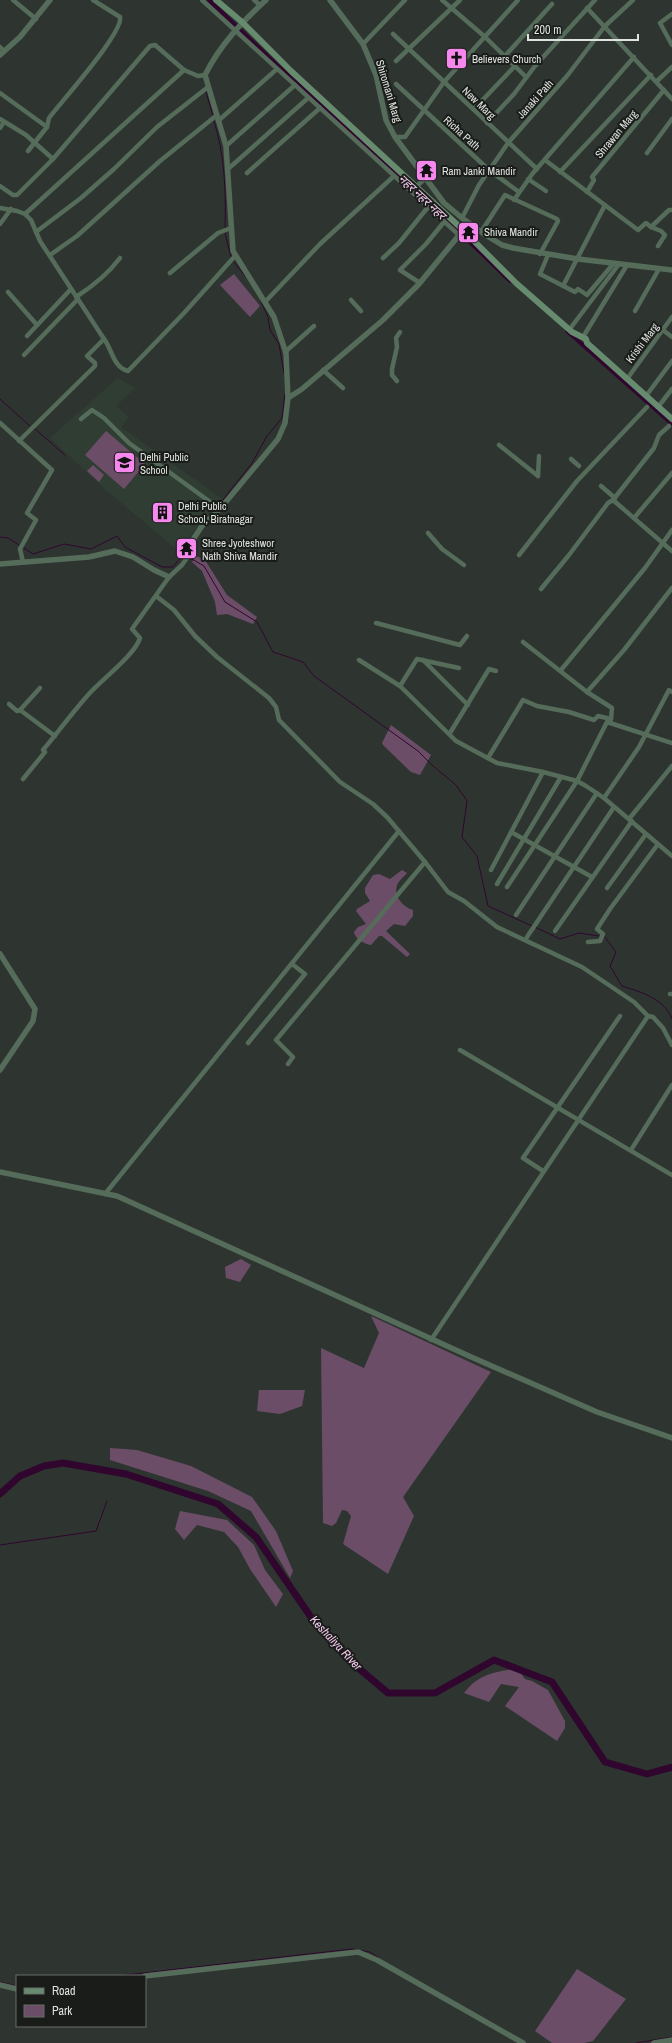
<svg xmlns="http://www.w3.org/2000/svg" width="672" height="2043" font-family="'Archivo Narrow','Noto Sans Devanagari',sans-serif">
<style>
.built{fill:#303d33}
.green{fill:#6b4d68}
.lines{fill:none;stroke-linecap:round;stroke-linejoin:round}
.stream{stroke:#30062e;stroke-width:1}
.canal{stroke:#30062e;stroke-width:4}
.river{stroke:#30062e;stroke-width:7}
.minor{stroke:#556c5a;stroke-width:4.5}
.tertiary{stroke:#556c5a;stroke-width:5.5}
.secondary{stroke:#668b6f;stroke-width:6}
.labels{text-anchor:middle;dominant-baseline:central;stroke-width:4;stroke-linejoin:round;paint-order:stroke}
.poi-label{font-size:11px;fill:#e0e4e0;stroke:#191c19;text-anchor:start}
.street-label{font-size:11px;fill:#e0e4e0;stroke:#191c19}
.water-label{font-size:12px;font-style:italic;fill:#f7cbf1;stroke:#191c19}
</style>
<rect width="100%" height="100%" fill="#2e3530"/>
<!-- built -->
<polygon class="built" points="118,378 135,388 116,406 129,417 121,427 221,498 178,551 105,489 50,438"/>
<!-- green -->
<g class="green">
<polygon points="234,274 260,306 250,317 220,285"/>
<polygon points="106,431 145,464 124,489 85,455"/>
<polygon points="93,465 104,475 99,482 87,471"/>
<polygon points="196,556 205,560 227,595 257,617 253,624 227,614 217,615 215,602 202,571 192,562"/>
<polygon points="391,725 431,755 420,775 411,772 383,745 382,743"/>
<path d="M 402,870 L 407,873 C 404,876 400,880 398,883 C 392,894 402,907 413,910 L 413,916 L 405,926 L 394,924 L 386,931 L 410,954 L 407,957 L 382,936 L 379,936 L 371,945 C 364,944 355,939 354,932 L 358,927 L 366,924 L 356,911 L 357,909 L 370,901 L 365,893 L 365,888 L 373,875 L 379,874 L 390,879 Z"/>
<polygon points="241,1259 251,1265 240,1282 226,1278 225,1267"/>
<polygon points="371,1316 491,1372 403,1497 414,1516 388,1574 343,1544 351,1516 347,1511 342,1510 336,1523 332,1526 323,1523 321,1348 364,1368 379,1333"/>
<polygon points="259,1390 305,1390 302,1406 280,1414 257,1411"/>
<polygon points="110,1448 137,1450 191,1466 252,1497 276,1531 293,1571 290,1578 251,1511 208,1491 110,1460"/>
<polygon points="180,1511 227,1520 254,1545 265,1570 283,1594 276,1607 250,1569 238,1547 224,1532 197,1525 184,1540 175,1529"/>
<path d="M 513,1669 L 520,1672 L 525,1679 L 532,1681 L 548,1690 L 565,1721 L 565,1728 L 557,1741 L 505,1706 L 519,1687 L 501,1684 L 489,1702 L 464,1693 C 478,1675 491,1673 513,1669 Z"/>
<polygon points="577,1969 626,1999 593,2041 584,2043 552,2043 535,2031"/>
</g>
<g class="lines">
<!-- stream -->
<g class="stream">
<polyline points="206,92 213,116"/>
<path d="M 214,121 C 225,156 226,192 225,228"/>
<polyline points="225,233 231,257"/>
<polyline points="233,261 247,278"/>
<polyline points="260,299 268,317 270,330 279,344 284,373"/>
<polyline points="0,399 30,426"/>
<polyline points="35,429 65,455"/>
<polyline points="223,500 252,463 267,436 282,418 285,394"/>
<polyline points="0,537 8,538 19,545"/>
<polyline points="24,548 33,554 64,544 91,549 117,536 125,547 162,567 173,567 181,557 185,557"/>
<polyline points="190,558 204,566 225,602 257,622 273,652 303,662 314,676 418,751 433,766 456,785 467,801 462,837 477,856 488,906 532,926"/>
<polyline points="535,927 560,939 579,933 599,936"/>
<path d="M 604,936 L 616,952 L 610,966 L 622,986 C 641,992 665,999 672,1019"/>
<polyline points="0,1545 96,1531 107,1501"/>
<polyline points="117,1976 352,1949 370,1952 382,1960"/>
<polyline points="0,1982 17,1986"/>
<polyline points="636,2043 672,2037"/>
</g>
<!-- canal -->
<g class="canal">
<polyline points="209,0 278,66 447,220 510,281"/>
<polyline points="567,331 672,424"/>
</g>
<!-- river -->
<polyline class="river" points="0,1494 20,1476 44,1466 63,1463 126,1474 218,1504 256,1537 315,1623 350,1661 388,1693 435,1693 494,1660 552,1682 605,1762 647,1774 672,1767"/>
<!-- minor -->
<g class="minor">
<polyline points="13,0 36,19"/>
<polyline points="202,0 459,235"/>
<polyline points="254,0 260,5"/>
<polyline points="442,0 484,36 526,77"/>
<polyline points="587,8 672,99"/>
<polyline points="672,14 660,23 672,45"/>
<polyline points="393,34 537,169"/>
<polyline points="363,44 405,0"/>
<polyline points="0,47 4,51"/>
<polyline points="504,57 552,4"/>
<polyline points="396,61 460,0"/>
<polyline points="657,81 672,67"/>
<polyline points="396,84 489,170 519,192"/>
<polyline points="0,93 47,127"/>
<polyline points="474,109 514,67"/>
<polyline points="0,119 26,135 53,159 150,46 155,45 184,70"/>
<polyline points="218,121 277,69"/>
<polyline points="487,123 514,94 535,66 595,0"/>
<polyline points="0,128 4,122"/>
<polyline points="395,137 405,137 444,82 518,0"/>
<polyline points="226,146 295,85"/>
<path d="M 28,151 L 47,127 L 49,118 C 61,102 124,32 120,17 L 93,0"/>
<polyline points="647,153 672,119"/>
<polyline points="545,160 638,230 646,223 651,227"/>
<polyline points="228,169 308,98"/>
<polyline points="560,172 651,75"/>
<polyline points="247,173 320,108"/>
<polyline points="528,179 546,191"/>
<polyline points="0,186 13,195 17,195 53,159"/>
<polyline points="411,191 427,177"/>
<polyline points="587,192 594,180 592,177 664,90"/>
<polyline points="514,200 533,173 634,57"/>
<polyline points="0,208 17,211 25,214 31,220 40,241 104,339 87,356 95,363 95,366 19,441"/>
<polyline points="25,214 184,70 198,76 205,75"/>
<polyline points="462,218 479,185 508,143 567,76 605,26 633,0"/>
<polyline points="0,224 11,209"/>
<polyline points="36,232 81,198 114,169 157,127 208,87"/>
<polyline points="481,232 505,195 557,219 558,221 540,254"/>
<polyline points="658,246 665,235 661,231 651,227 669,210 672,210"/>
<polyline points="50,255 77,236 160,161 217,115"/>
<polyline points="548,255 540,274 575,292 578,289 587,295 614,263"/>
<polyline points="383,258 399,243 428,207"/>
<polyline points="170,273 218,233 231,228"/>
<polyline points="420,283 400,270 426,244 444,222"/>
<polyline points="563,286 605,205"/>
<polyline points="8,292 37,325"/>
<path d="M 76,297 C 93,286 108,274 120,258"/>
<polyline points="351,300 361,311"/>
<polyline points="265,302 320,244 394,176"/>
<polyline points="635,311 659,269"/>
<polyline points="569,330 619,264"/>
<polyline points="663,330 672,337"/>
<polyline points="27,336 71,289"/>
<polyline points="583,337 627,265"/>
<path d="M 104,339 C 112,349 113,367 128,371 L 184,313 L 235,256"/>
<polyline points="285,352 314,326"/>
<polyline points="24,355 78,299"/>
<polyline points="323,370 343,388"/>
<polyline points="627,379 672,317"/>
<polyline points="397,381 392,375 392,369 397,347 396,338 400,332"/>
<polyline points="646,396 672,361"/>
<polyline points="658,407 672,389"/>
<polyline points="81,419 92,410 104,418 129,443 220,509"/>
<polyline points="0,423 52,470 27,513 36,520 20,549 23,562"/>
<polyline points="499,445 538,476"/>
<polyline points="571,459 579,466"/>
<polyline points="538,476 539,456"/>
<polyline points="601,486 615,498"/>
<polyline points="613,500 672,551"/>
<polyline points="634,518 672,473"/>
<polyline points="428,533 442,549 464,565"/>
<polyline points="519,555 577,481 647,407"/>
<polyline points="541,589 569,555 608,503 613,500 654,448 659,435 669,426"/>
<polyline points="156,596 174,610 195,636 217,657 269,698 276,707 279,720 340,782 373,804 387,817 425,862 448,892 464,901 497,927 582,967 634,1002 648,1016 653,1017 663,1028 672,1045"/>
<polyline points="376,623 460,645 467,636"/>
<polyline points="523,642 587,692 612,708 611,719"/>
<polyline points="359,660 400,686 456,741 497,763 543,772 577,781 586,786 604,798 672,856"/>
<polyline points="423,660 468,705"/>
<polyline points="561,670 645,568 672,530"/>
<polyline points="400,686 417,659 459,668"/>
<polyline points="587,692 624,650 672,588"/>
<polyline points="9,704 17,711 20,710 55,736"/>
<polyline points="20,710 40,688"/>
<polyline points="450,733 489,669 496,671"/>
<polyline points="488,758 523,700 537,706 569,712 594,720 598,716 611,719 609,722"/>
<path d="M 23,779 L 45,752 L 43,750 C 58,732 72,713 88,695 C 101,680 135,655 140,638 L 132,629 L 169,577 L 182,565 L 189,555"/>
<polyline points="604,798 639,747 669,690 672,692"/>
<polyline points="629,819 672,766"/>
<polyline points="511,832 592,877"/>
<polyline points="491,870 543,772"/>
<polyline points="497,884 561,777"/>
<polyline points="507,887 577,781 607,722 672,743"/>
<polyline points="607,888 646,834"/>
<polyline points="516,915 597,793"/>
<polyline points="555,931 632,821"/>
<polyline points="527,937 614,807"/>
<polyline points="588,942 600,941 603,934 597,929 610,909 658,844"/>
<polyline points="670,994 672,994"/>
<polyline points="248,1043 305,974 292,964"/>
<polyline points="460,1050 672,1175"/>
<polyline points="288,1064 293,1057 276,1040 425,862"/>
<polyline points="631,1150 672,1085"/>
<polyline points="543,1171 523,1158 620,1016"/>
<polyline points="105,1194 399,831"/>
<polyline points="431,1340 648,1016"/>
</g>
<!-- tertiary -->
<g class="tertiary">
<polyline points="330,0 363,44 376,75 386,120 395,137 444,203 462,218 484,234 502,245 513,248 578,259 672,270"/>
<polyline points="0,55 20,37 50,0"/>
<polyline points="288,398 302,389 383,320 419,284 469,223"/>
<path d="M 189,555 L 194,538 L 202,526 L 220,509 L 278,439 L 285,423 L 288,398 L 286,353 L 274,317 L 233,251 L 226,146 L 205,75 C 220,45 241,23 266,0"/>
<polyline points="0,564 89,557 115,551 133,557 154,570 169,577"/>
<polyline points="0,954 35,1009 33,1021 0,1070"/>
<polyline points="0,1172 117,1196 469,1356 597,1412 672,1438"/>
<polyline points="145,1976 358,1952 377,1960 523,2043"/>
<polyline points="0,1985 17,1989"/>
<polyline points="654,2043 672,2040"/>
</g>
<!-- secondary -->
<polyline class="secondary" points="216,0 242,22 291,71 463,230 516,283 572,332 586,339 587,343 672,419"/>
</g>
<!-- icons -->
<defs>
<symbol id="church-square" viewBox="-11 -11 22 22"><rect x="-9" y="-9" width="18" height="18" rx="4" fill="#f688ed" stroke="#191c19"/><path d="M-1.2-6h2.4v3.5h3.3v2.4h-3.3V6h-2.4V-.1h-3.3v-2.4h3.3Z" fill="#111"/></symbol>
<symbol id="temple-square" viewBox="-11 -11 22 22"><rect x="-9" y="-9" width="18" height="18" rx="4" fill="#f688ed" stroke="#191c19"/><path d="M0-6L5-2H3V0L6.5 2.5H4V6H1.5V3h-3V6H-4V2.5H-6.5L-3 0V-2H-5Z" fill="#111"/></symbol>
<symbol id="school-square" viewBox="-11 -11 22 22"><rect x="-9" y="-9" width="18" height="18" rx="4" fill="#f688ed" stroke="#191c19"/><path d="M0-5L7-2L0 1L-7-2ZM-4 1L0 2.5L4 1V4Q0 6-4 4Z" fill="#111"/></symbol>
<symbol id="building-square" viewBox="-11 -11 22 22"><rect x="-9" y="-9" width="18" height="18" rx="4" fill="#f688ed" stroke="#191c19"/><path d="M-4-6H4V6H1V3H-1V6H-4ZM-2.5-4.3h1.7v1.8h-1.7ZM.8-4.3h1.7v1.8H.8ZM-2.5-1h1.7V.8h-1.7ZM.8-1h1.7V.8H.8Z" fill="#111"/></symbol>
</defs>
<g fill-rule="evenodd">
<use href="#church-square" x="444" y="46" width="25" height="25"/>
<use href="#temple-square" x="414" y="158" width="25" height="25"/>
<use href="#temple-square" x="456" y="220" width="25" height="25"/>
<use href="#school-square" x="112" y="450" width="25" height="25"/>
<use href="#building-square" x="150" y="500" width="25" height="25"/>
<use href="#temple-square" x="174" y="536" width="25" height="25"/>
</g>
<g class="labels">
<!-- poi labels -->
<g class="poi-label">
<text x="472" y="59">Believers Church</text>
<text x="442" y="171">Ram Janki Mandir</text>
<text x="484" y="232">Shiva Mandir</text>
<text x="140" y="457">Delhi Public<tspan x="140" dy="13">School</tspan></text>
<text x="178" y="506">Delhi Public<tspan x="178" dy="13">School, Biratnagar</tspan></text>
<text x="202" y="543">Shree Jyoteshwor<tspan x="202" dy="13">Nath Shiva Mandir</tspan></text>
</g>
<!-- street labels -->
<g class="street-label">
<text transform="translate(389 91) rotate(73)">Shiromani Marg</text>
<text transform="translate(535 99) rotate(-48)">Janaki Path</text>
<text transform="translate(479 103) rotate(44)">New Marg</text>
<text transform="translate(462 133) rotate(42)">Richa Path</text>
<text transform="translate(616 134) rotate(-50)">Shrawan Marg</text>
<text transform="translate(642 343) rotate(-53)">Krishi Marg</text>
</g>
<!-- water labels -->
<g class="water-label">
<text transform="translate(422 197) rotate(43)">नहर नहर नहर</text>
<text transform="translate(336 1643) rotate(47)">Keshaliya River</text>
</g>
</g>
<!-- legend -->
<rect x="16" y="1975" width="130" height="52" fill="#191c19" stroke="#696c69"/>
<rect x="24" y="1988" width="20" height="6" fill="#668b6f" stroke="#696c69"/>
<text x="52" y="1995" font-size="12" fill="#e0e4e0">Road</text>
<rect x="24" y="2005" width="20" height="12" fill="#6b4d68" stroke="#696c69"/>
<text x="52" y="2015" font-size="12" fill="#e0e4e0">Park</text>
<!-- scale -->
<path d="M528 34v6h110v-6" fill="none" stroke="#e0e4e0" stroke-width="2"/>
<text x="534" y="34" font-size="12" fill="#e0e4e0" stroke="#191c19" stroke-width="3" paint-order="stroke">200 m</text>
</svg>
